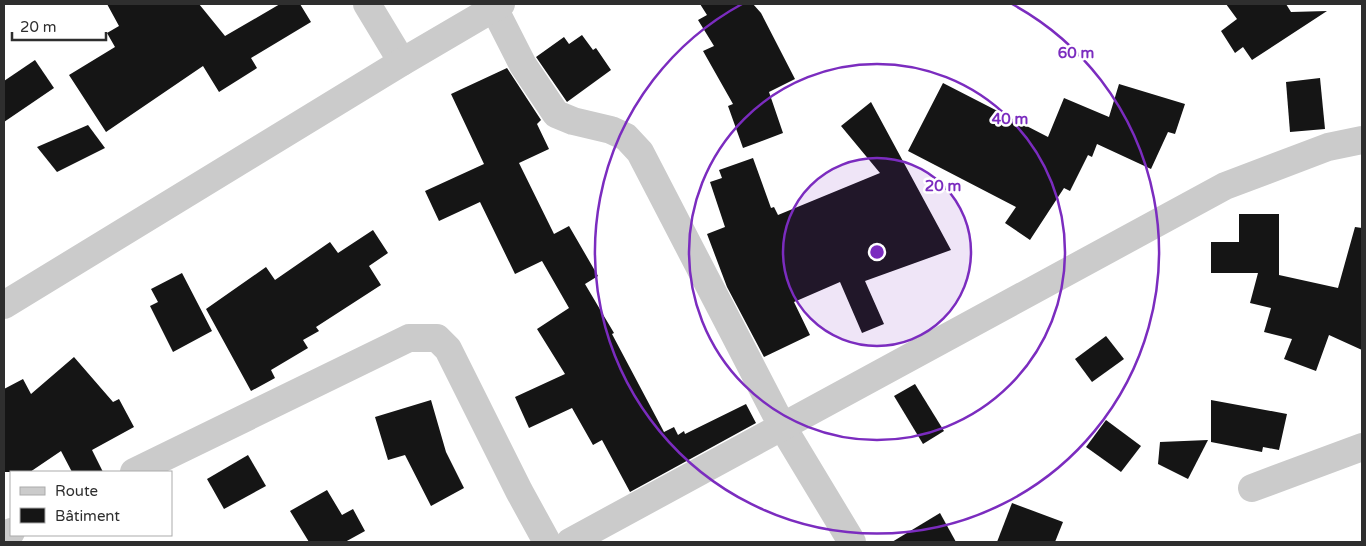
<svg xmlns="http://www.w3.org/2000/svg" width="1366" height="546" font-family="'Varela Round',sans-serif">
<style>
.building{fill:#151515}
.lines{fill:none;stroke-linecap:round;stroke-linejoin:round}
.street{stroke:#cbcbcb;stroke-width:28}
.ring{fill:none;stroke:#7b2cbf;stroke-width:2.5}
.centre{fill:#7b2cbf;stroke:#fff;stroke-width:2.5}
.ring-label{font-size:15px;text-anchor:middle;font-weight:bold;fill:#7b2cbf;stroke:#fff;stroke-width:5;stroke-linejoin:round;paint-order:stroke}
</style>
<rect width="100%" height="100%" fill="#fff"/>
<!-- building -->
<g class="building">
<polygon points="107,4 199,4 225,36 280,4 300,4 311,22 251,58 257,68 219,92 203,66 106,132 69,75 115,47 107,33 119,26"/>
<polygon points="700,4 753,4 761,13 795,79 769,92 783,133 743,148 728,106 733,104 703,51 714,46 698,20 707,15"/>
<polygon points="1226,4 1286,4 1291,12 1327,11 1252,60 1243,47 1235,53 1221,31 1237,19"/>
<polygon points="582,35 593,50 596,48 611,70 567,102 536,57 564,37 569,44"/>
<polygon points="35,60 54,88 4,122 4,81"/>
<polygon points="507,68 541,120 537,124 549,149 519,163 554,234 569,226 598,276 585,284 614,333 612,334 664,432 674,427 678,435 684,431 685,434 746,404 756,423 630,492 602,440 593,445 572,408 529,428 515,397 565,374 537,329 569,308 542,261 515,274 480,202 439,221 425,191 484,164 451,94"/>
<polygon points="1320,78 1325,129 1290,132 1286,82"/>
<polygon points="943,83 1048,137 1064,98 1109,117 1119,84 1185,104 1175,134 1168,132 1151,169 1097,144 1092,157 1088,155 1070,191 1064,188 1030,240 1005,223 1016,207 908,151"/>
<polygon points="871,102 951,250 865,281 884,324 862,333 840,282 794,302 810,335 764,357 727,287 707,234 725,227 710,182 722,178 719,170 753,158 771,208 774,207 778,215 880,173 841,126"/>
<polygon points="88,125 105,148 57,172 37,147"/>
<polygon points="1239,214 1279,214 1279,275 1338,288 1355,227 1362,228 1362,350 1329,335 1316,371 1284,359 1292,339 1264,332 1271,308 1250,303 1258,273 1211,273 1211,242 1239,242"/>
<polygon points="373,230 388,253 369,266 381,285 316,327 319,331 303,340 308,348 271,370 275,378 251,391 206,309 266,267 275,280 330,242 338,253"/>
<polygon points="182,273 212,331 173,352 150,306 158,302 151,289"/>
<polygon points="1106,336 1124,359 1092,382 1075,359"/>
<polygon points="74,357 113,402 119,399 134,427 92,450 103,472 72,472 61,451 30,472 4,472 4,389 23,379 31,394"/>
<polygon points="915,384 944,431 923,444 894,396"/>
<polygon points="431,400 446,452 464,488 431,506 405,455 388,460 375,417"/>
<polygon points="1211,400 1287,414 1279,450 1263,447 1262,452 1211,442"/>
<polygon points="1106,420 1141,446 1121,472 1086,447"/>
<polygon points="1208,440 1188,479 1158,464 1160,442"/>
<polygon points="248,455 266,486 224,509 207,479"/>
<polygon points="327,490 342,515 353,509 365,531 345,542 309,542 290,511"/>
<polygon points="1012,503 1063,522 1055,542 997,542"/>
<polygon points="940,513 956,542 892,542"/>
</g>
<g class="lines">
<!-- street -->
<g class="street">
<polyline points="367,4 402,62"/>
<polyline points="494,8 523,65 556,114 573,121 611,130 626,137 640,152 782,426 852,542"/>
<polyline points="4,305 402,62 501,4"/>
<polyline points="134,472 409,338 437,338 448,349 519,491 547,542"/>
<polyline points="1252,488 1362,447"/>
<polyline points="4,535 11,532"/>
<polyline points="570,542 1225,186 1328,147 1362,140"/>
</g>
</g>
<!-- distance rings -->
<circle cx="877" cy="252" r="94" fill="#7b2cbf" fill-opacity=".12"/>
<g class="ring">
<circle cx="877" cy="252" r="94"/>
<circle cx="877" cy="252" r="188"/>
<path d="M1012 4A282 282 0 1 1 742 4"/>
</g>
<circle cx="877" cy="252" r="8" class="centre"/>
<g class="ring-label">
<text x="1076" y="58">60 m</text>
<text x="1010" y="124">40 m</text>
<text x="943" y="191">20 m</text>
</g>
<!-- border -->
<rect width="1366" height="546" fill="none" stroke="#2e2e2e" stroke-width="10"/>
<!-- legend -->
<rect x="10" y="471" width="162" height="65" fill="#ffffff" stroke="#ababab"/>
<rect x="20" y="487" width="25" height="8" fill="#cbcbcb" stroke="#ababab"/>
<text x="55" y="496" font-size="15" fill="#2e2e2e">Route</text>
<rect x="20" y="508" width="25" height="15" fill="#151515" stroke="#ababab"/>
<text x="55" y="521" font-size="15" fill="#2e2e2e">Bâtiment</text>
<!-- scale -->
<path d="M12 32v8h94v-8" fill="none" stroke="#2e2e2e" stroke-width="2.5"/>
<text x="20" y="32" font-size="15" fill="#2e2e2e" stroke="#ffffff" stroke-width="4" paint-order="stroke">20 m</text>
</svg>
